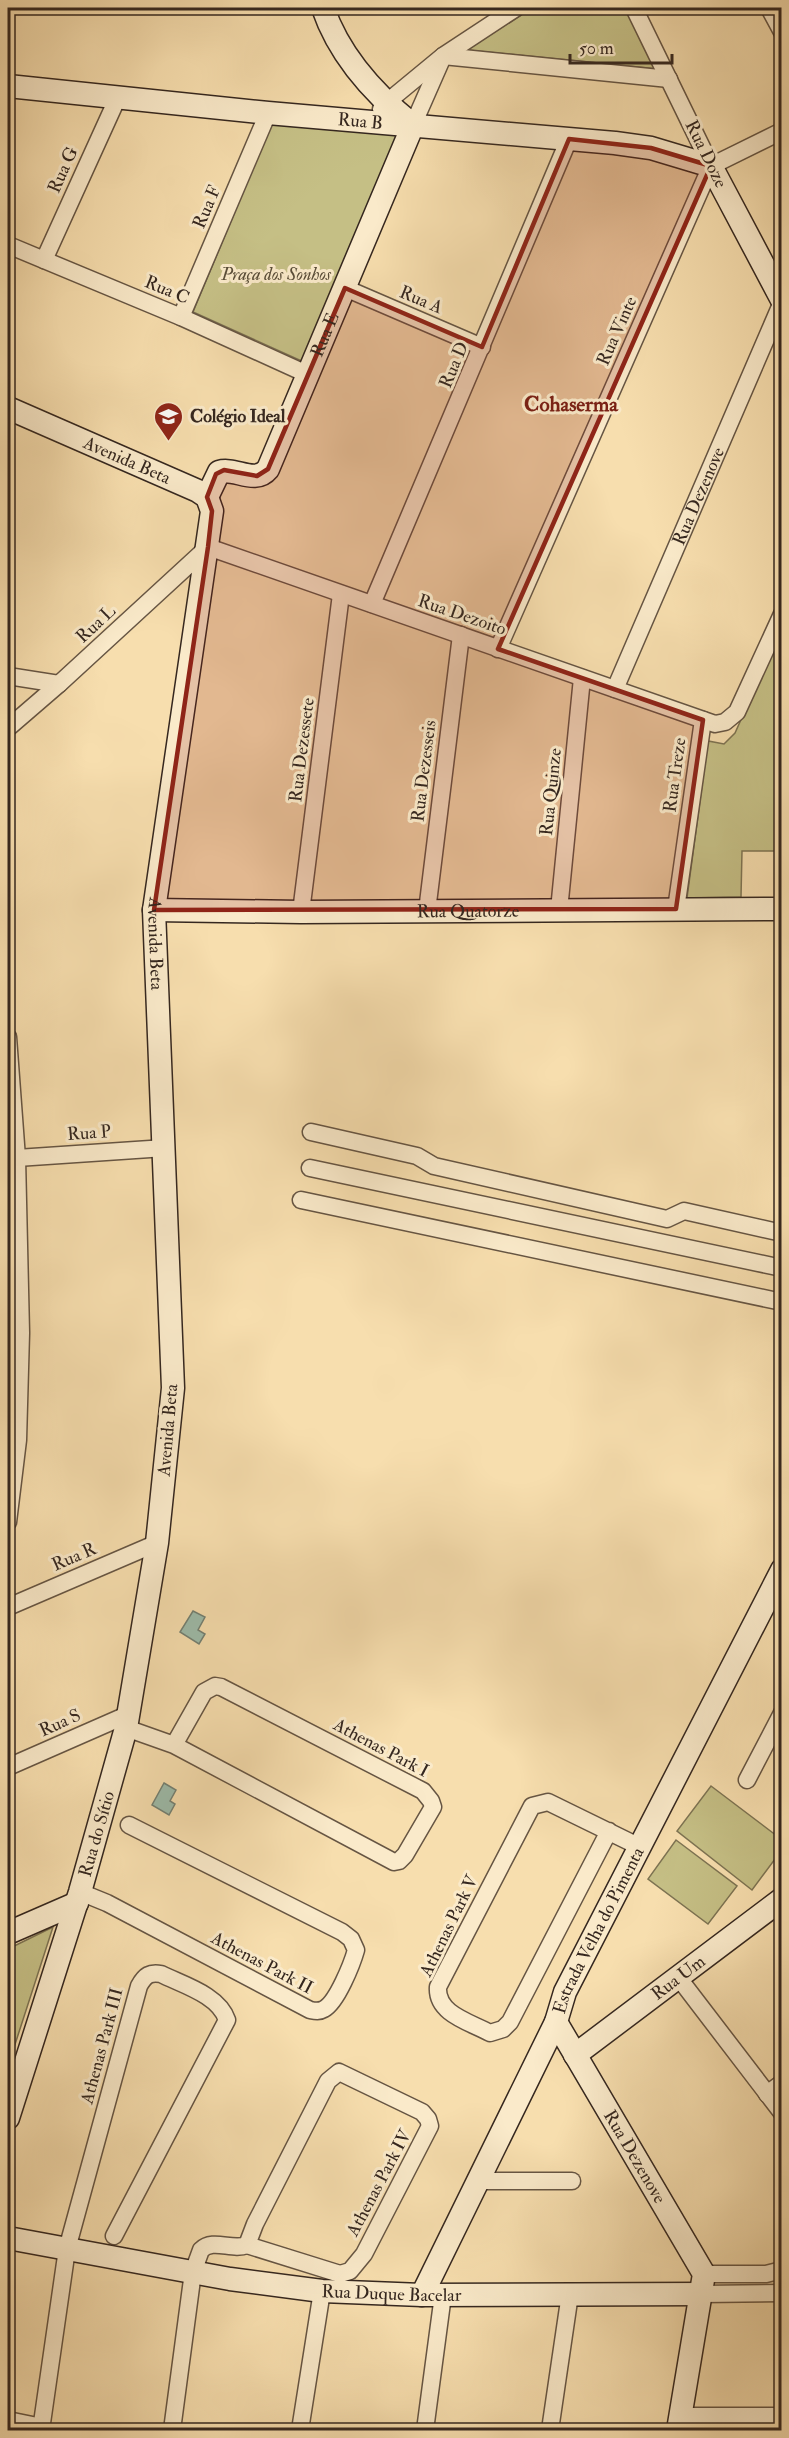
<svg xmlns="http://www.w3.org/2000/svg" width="789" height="2438" font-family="'IM FELL Double Pica',serif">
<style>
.green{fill:#c5bf85;stroke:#7d7352;stroke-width:1.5}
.water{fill:#9dbcab;stroke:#738073;stroke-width:1.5}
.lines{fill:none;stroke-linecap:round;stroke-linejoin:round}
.street-casing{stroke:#665543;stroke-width:19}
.secondary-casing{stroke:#35271f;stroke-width:25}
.street{stroke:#faeaca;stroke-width:16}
.secondary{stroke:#faeaca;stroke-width:22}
.marked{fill:#8f2418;fill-opacity:0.2;stroke:#8f2418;stroke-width:4.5;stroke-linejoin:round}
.labels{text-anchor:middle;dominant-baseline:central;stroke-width:6;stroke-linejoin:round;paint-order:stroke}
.street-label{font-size:18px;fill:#35271f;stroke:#faeaca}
.park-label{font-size:18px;font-style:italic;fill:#594d38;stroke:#faeaca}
.poi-label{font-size:18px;font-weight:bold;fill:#35271f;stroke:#faeaca;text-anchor:start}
.quarter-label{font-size:21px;font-weight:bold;fill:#7a1f14;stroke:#faeaca}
</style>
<rect width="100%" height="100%" fill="#f7deae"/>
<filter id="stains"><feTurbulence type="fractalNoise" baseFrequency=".00333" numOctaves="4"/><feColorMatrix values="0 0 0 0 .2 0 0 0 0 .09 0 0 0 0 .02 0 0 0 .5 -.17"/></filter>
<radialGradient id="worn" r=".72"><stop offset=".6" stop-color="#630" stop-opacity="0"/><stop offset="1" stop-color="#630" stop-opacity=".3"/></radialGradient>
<!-- green -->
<g class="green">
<polygon points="532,8 627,8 658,69 467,50"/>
<polygon points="273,120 401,132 306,363 193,312"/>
<polygon points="781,630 781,851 742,851 741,897 687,898 708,741 724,744 735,733"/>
<polygon points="711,1786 781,1839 781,1851 752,1890 677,1831"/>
<polygon points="676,1840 737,1886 708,1924 648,1879"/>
<polygon points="53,1927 8,2066 8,1949"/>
</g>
<!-- water -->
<g class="water">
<polygon points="193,1611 205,1617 198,1630 205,1634 199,1644 180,1632"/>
<polygon points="164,1783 176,1790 170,1801 175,1804 169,1815 152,1805"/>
</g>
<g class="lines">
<defs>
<g id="street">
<polyline points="634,8 711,166"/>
<polyline points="769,8 782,32"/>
<polyline points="443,56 669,79"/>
<polyline points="381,109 386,103 443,56 516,8"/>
<polyline points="413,125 442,59"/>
<polyline points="8,245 181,317 309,375"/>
<polyline points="44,260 118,97"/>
<polyline points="345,288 482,347"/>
<polyline points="181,317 268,113"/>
<polyline points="372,604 569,139"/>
<polyline points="498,649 711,166 782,131"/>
<polyline points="8,676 59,684"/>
<path id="s1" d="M 615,689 L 782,302"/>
<polyline points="8,728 59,684 208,547 715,724 725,722 737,712 782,614"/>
<polyline points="676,909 703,720"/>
<polyline points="559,910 582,678"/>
<polyline points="427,911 461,635"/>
<polyline points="301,912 341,594"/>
<polyline points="8,1037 17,1158 21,1333 18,1440 8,1522"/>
<polyline points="311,1132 417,1156 434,1166 667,1219 684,1211 782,1233"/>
<polyline points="17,1158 165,1148"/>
<polyline points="310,1168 782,1268"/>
<polyline points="301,1200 782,1302"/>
<polyline points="8,1607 157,1543"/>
<polyline points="126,1728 174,1745 394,1862 399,1861 405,1855 433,1807 431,1801 423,1791 221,1687 215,1686 204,1692 174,1745"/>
<polyline points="8,1767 129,1714"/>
<polyline points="747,1780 782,1713"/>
<path d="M 609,1831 L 510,2022 L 503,2029 L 490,2033 C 470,2022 436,2014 438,1987 L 532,1806 L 548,1802 L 638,1846"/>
<path d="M 80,1892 L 107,1903 L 310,2010 C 315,2011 319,2012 324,2009 C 337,2002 352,1964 356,1950 L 351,1939 L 342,1932 L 129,1825"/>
<polyline points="678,1977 782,2113"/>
<polygon points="339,2072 422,2112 428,2119 430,2126 364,2254 350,2271 340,2274 247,2245 255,2224 328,2081"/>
<polyline points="767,2094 782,2083"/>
<polyline points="478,2181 572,2181"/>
<polyline points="704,2274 766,2274 782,2270"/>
<polyline points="702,2294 782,2293"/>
<polyline points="681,2416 782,2416"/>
<polyline points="8,2420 42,2427"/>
<path d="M 41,2430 L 67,2249 L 139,1986 C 145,1975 150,1972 161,1974 C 183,1985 219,1995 227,2020 L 114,2236"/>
<path d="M 172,2430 L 193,2272 L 201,2250 C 213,2238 232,2251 247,2245"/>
<polyline points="300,2430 322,2291"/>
<polyline points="425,2430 443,2295"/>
<polyline points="550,2430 570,2294"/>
</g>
<g id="secondary">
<path d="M 323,8 C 339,55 374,94 413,125"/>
<path id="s2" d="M 8,86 L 268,113 L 615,143 L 651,148 L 711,166 L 782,300"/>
<path id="s3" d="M 8,408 L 198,491 L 207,497 L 212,511 L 154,910 L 173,1388 L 157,1543 L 126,1728 L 80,1892 L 8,2118"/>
<path id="s4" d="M 207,497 L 219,472 C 235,467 255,485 268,469 L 413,125"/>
<path id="s5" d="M 154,910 L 301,912 L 782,909"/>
<polyline points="8,1933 77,1903"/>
<path id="s6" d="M 556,2022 L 704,2274 L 678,2430"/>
<path id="s7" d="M 575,2055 L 782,1899"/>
<path id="s8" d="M 8,2238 L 230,2279 L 322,2291 L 422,2295 L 702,2294"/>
<path id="s9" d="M 422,2295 L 556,2022 L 565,1992 L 782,1570"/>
</g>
</defs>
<!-- street casing -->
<use href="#street" class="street-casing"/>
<!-- secondary casing -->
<use href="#secondary" class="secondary-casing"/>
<!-- street -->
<use href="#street" class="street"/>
<!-- secondary -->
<use href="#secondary" class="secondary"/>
</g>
<!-- marked area -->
<path class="marked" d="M 569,139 L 651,148 L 711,166 L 498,649 L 703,720 L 676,909 L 154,910 L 208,547 L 212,511 L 207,497 L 216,474 L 224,470 L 257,476 L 268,469 L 345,288 L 482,347 Z"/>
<!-- icons -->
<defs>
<symbol id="school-pin" viewBox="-11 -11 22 30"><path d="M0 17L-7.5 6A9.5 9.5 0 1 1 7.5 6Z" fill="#8f2418" stroke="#faeaca"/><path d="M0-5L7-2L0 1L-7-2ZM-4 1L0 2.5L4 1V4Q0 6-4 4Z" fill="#fff"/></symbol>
</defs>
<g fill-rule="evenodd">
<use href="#school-pin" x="152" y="400" width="33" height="45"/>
</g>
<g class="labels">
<!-- street labels -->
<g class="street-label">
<text stroke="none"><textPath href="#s2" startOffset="354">Rua B</textPath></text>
<text transform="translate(706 154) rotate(64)">Rua Doze</text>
<text transform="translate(63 170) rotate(-66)">Rua G</text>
<text transform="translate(207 207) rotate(-67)">Rua F</text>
<text transform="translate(167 290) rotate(23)">Rua C</text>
<text transform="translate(421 300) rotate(23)">Rua A</text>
<text transform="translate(617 331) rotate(-66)">Rua Vinte</text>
<text stroke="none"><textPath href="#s4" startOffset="225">Rua E</textPath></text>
<text transform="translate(454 365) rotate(-67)">Rua D</text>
<text stroke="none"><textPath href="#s3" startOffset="130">Avenida Beta</textPath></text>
<text stroke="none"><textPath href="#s1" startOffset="210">Rua Dezenove</textPath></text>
<text transform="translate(462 615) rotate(19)">Rua Dezoito</text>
<text transform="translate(96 624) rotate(-43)">Rua L</text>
<text transform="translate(302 750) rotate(-83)">Rua Dezessete</text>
<text transform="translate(424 771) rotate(-83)">Rua Dezesseis</text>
<text transform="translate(675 775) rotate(-82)">Rua Treze</text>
<text transform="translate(551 792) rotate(-84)">Rua Quinze</text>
<text stroke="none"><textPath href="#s5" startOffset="314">Rua Quatorze</textPath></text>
<text stroke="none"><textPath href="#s3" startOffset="670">Avenida Beta</textPath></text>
<text transform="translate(89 1133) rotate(-4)">Rua P</text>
<text transform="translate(168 1430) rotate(-85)">Avenida Beta</text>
<text transform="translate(74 1557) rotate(-23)">Rua R</text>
<text transform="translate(60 1723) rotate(-24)">Rua S</text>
<text transform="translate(381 1748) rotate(28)">Athenas Park I</text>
<text transform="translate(97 1834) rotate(-74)">Rua do Sítio</text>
<text transform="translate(449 1926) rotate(-64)">Athenas Park V</text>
<text stroke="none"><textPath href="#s9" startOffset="405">Estrada Velha do Pimenta</textPath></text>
<text transform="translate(262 1963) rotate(28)">Athenas Park II</text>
<text stroke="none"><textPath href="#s7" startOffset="129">Rua Um</textPath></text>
<text transform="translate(102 2046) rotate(-75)">Athenas Park III</text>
<text stroke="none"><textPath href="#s6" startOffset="156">Rua Dezenove</textPath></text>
<text transform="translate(379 2183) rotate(-62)">Athenas Park IV</text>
<text stroke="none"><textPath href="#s8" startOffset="388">Rua Duque Bacelar</textPath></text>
</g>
<!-- park labels -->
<g class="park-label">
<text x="276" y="274">Praça dos Sonhos</text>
</g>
<!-- poi labels -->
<g class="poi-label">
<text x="190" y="416">Colégio Ideal</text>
</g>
<!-- quarter labels -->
<g class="quarter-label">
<text x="571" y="404">Cohaserma</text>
</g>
</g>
<!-- margin -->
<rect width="789" height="2438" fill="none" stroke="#f7deae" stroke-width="30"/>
<rect x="9" y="9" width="771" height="2420" fill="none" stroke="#35271f" stroke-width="3"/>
<rect x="15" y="15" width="759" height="2408" fill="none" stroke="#35271f" stroke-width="1.5"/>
<!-- scale -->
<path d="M570 54v9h102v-9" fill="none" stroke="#35271f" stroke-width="3"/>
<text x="579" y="54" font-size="18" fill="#35271f" stroke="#faeaca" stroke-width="4.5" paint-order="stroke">50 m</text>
<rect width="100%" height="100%" filter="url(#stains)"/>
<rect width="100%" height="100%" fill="url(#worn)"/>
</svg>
